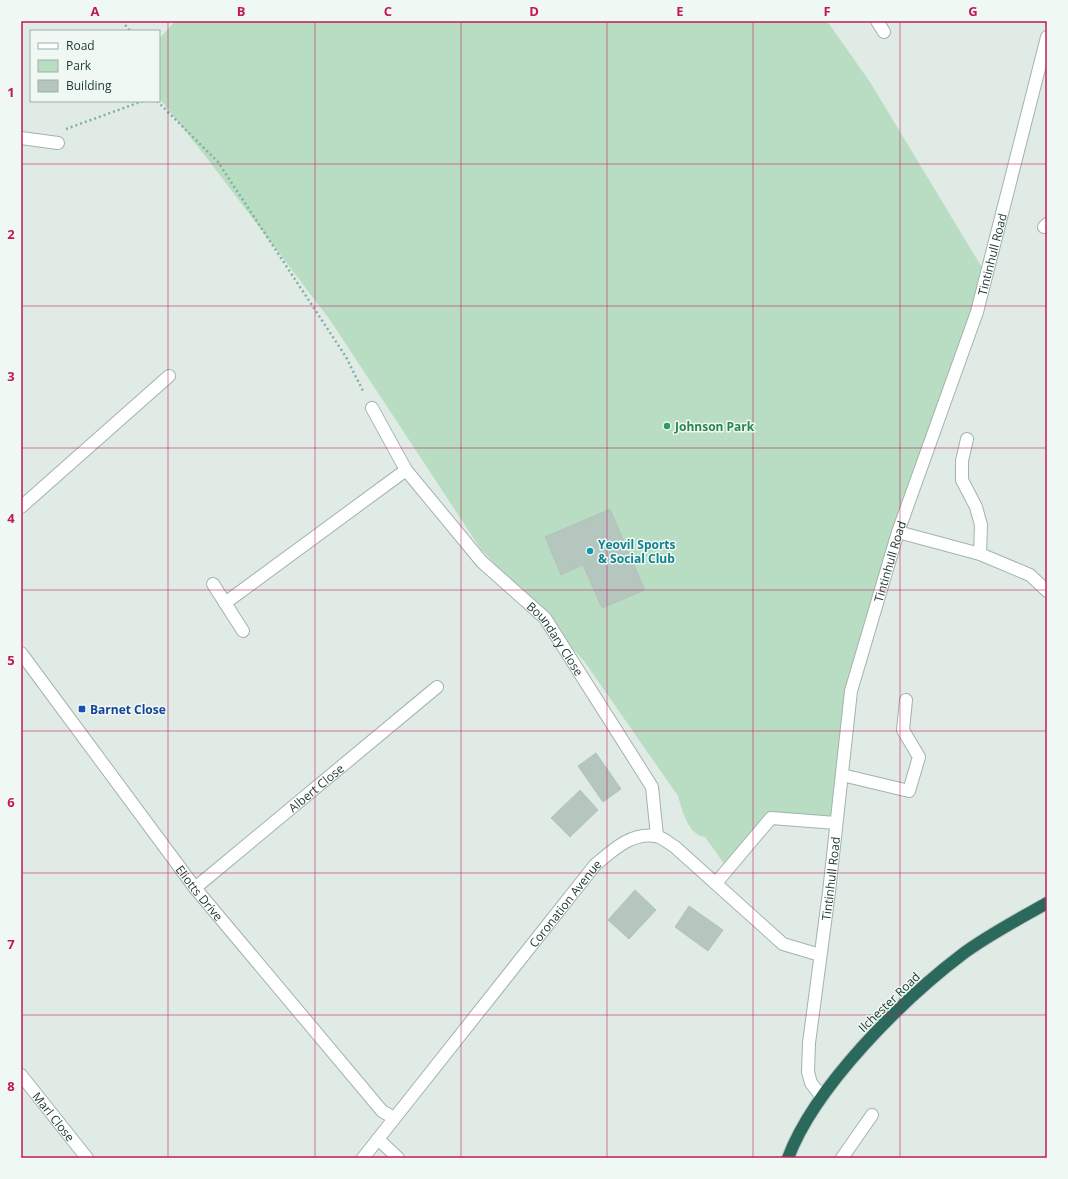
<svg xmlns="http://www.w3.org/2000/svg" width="1068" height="1179" font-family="'Open Sans',sans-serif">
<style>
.green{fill:#b8ddc2}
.building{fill:#b5c6bf;stroke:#b2c5bd}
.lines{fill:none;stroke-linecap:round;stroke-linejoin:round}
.minor-casing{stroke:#a3b3ad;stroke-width:14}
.highway-casing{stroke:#c1c8c6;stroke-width:14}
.path{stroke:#7fb0a1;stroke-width:2.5;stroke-dasharray:2 3;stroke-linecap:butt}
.minor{stroke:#fff;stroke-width:12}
.highway{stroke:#2b695c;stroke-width:12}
.grid{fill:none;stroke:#c2185b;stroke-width:1;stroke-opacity:0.55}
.leisure-dot{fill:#2e9e5b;stroke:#f0f8f4;stroke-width:1.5}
.culture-dot{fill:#0f9aa8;stroke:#f0f8f4;stroke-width:1.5}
.transit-dot{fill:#1a4fb4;stroke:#f0f8f4;stroke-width:1.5}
.labels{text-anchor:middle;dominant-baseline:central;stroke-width:3;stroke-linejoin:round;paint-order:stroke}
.street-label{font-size:12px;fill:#203c35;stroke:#f0f8f4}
.leisure-label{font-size:12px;font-weight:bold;fill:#27864d;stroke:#f0f8f4;text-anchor:start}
.culture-label{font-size:12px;font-weight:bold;fill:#0d838f;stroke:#f0f8f4;text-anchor:start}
.transit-label{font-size:12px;font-weight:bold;fill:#164399;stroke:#f0f8f4;text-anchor:start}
.neatline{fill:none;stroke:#c2185b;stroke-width:1.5}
.grid-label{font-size:13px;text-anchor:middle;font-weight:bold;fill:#c2185b}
</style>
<rect width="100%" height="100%" fill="#e0ebe6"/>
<!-- green -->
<path class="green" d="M 175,21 L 827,21 L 870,82 L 987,276 L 851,691 L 836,823 L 771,818 L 728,869 L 705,837 C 688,835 682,810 678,796 L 584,661 L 480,548 L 330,320 L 206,157 L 159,98 L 159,39 Z"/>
<!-- building -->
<g class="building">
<polygon points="610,509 645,590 602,608 583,565 561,575 545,537"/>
<polygon points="596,753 621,789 603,802 578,766"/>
<polygon points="580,790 598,810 570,837 551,818"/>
<polygon points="635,890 656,910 629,939 608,920"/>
<polygon points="689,906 723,930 708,951 675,927"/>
</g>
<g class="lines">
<defs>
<g id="minor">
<polyline points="877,21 884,32"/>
<polyline points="21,138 58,143"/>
<polyline points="1044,227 1047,224"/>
<path id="s1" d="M 372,408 L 406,470 L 482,562 L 545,618 L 652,787 L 657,836"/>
<polyline points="967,439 962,461 962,480 976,507 981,525 980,554"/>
<polyline points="21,507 169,376"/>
<polyline points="898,532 980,554 1030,575 1047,591"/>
<polyline points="213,584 243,631"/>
<polyline points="225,603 406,470"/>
<path id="s2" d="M 21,653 L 195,888 L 382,1111 L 394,1118"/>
<polyline points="842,775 909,791 919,757 903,730 906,700"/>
<polyline points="716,883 771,818 836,823"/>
<path id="s3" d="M 195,888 L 437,687"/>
<path id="s4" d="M 21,1075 L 87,1158"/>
<path id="s5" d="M 822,1097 L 811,1083 L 808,1072 L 809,1043 L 829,892 L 851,691 L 898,532 L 977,312 L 1047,37"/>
<polyline points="378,1139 398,1158"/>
<path id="s6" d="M 363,1158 L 595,865 C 613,850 631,832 656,836 C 662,837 670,844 675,847 L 783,944 L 820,955"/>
<polyline points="842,1158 872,1115"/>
</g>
<path id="highway" d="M 788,1158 C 815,1086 903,999 964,953 C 990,934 1019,919 1047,903"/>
</defs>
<!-- minor casing -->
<use href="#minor" class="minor-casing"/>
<!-- highway casing -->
<use href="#highway" class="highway-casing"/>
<!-- path -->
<g class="path">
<polyline points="122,21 130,31"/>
<polyline points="157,101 218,162 346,357 364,393"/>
<polyline points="66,129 143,101"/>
</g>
<!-- minor -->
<use href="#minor" class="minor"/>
<!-- highway -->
<use href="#highway" class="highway"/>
</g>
<!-- grid -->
<path class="grid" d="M 168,21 L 168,1158M 315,21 L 315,1158M 461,21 L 461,1158M 607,21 L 607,1158M 753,21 L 753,1158M 900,21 L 900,1158M 21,164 L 1047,164M 21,306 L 1047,306M 21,448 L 1047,448M 21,590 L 1047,590M 21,731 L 1047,731M 21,873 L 1047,873M 21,1015 L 1047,1015"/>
<!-- markers -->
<circle class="leisure-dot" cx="667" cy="426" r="4"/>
<circle class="culture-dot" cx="590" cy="551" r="4"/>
<rect class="transit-dot" x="78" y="705" width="8" height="8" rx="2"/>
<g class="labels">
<!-- street labels -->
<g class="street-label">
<text stroke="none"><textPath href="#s5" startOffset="872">Tintinhull Road</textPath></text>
<text stroke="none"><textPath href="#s5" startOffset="548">Tintinhull Road</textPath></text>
<text stroke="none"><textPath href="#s1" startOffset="297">Boundary Close</textPath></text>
<text stroke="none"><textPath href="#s3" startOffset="157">Albert Close</textPath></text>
<text stroke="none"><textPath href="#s5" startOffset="224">Tintinhull Road</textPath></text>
<text stroke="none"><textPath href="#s2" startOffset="299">Eliotts Drive</textPath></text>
<text stroke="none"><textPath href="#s6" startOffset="325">Coronation Avenue</textPath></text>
<text transform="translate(889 1002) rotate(-44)">Ilchester Road</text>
<text stroke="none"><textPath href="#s4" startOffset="53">Marl Close</textPath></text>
</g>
<!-- leisure labels -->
<g class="leisure-label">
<text x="675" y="426">Johnson Park</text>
</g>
<!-- culture labels -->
<g class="culture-label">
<text x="598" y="544">Yeovil Sports<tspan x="598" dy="14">&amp; Social Club</tspan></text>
</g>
<!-- transit labels -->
<g class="transit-label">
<text x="90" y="709">Barnet Close</text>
</g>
</g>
<!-- border -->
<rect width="1068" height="1179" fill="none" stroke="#f0f8f4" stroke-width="44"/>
<!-- legend -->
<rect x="30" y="30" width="130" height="72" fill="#f0f8f4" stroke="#9dada8"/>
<rect x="38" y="43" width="20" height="6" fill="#ffffff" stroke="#9dada8"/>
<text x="66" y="50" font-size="12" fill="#203c35">Road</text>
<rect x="38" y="60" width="20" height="12" fill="#b8ddc2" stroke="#9dada8"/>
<text x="66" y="70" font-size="12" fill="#203c35">Park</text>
<rect x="38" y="80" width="20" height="12" fill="#b5c6bf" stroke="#9dada8"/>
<text x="66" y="90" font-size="12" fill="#203c35">Building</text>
<rect x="22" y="22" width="1024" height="1135" class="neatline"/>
<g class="grid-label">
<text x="95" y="16">A</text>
<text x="241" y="16">B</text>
<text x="388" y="16">C</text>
<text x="534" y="16">D</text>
<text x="680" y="16">E</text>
<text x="827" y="16">F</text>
<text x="973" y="16">G</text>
<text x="11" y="97">1</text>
<text x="11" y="239">2</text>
<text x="11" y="381">3</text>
<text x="11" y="523">4</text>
<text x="11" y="665">5</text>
<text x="11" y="807">6</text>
<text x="11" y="949">7</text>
<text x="11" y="1091">8</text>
</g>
</svg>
